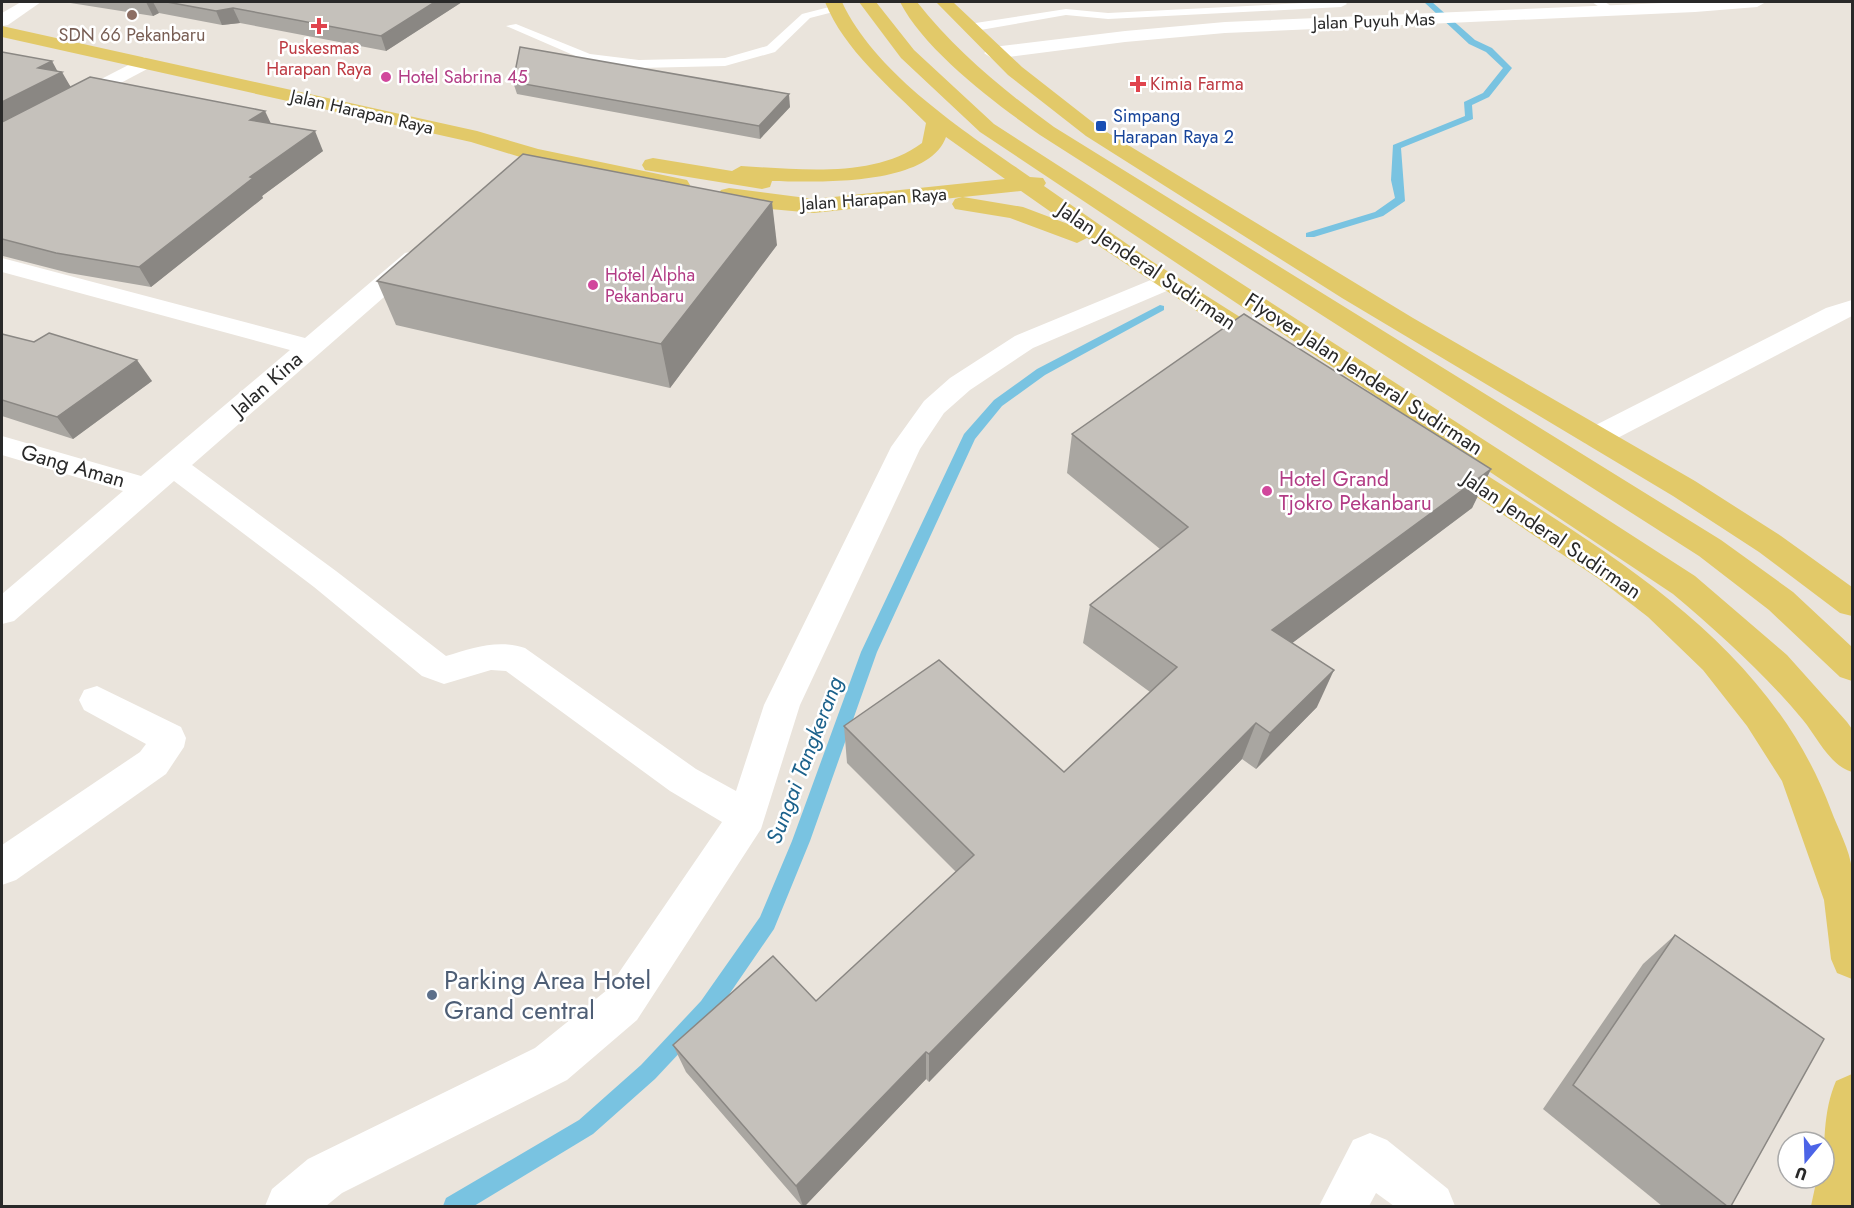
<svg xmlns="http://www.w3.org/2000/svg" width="1854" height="1208" font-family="Jost,sans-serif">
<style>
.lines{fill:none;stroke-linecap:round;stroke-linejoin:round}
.stream{fill:#79c3e1;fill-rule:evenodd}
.lane{fill:#fff;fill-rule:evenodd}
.street{fill:#fff;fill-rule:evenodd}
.primary{fill:#e2c969;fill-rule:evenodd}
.wall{fill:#a9a6a1}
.shaded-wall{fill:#8a8783}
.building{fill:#c5c1bb;stroke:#8a8783;stroke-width:1.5}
.education-dot{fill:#8d6e63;stroke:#fff;stroke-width:2}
.health-dot{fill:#e0444e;stroke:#fff;stroke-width:2}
.hotel-dot{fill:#d1479c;stroke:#fff;stroke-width:2}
.transit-dot{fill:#1a4fb4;stroke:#fff;stroke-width:2}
.service-dot{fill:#5c6f8a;stroke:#fff;stroke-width:2}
.labels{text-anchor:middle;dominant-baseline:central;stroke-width:5;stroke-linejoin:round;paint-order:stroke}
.far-street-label{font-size:18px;fill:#292929;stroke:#fff}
.far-education-label{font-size:18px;fill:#785e54;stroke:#fff}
.far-health-label{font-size:18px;fill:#be3a42;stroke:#fff}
.far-hotel-label{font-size:18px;fill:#b23c85;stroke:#fff;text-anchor:start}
.far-transit-label{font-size:18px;fill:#164399;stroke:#fff;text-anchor:start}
.street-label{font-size:21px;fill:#292929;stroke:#fff}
.hotel-label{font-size:21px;fill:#b23c85;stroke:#fff;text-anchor:start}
.water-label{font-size:22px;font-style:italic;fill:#1b618b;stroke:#fff}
.near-service-label{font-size:26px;fill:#4e5e75;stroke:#fff;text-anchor:start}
</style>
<rect width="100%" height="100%" fill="#eae4dc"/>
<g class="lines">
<!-- stream -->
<g class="stream">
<polygon points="1424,2 1432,2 1475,40 1492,48 1512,68 1489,97 1472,105 1473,119 1401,148 1405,201 1383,216 1314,237 1306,237 1306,233 1375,212 1395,198 1391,180 1393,145 1465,116 1464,102 1483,93 1503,68 1486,52 1469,44"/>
<polygon points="1160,305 1164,306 1164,310 1045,375 1002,406 975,439 877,652 810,841 774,929 715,1015 655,1079 593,1134 474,1206 443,1206 446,1198 579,1120 641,1065 701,1001 760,917 792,841 861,652 964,434 994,400 1037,369"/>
</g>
<!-- lane -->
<g class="lane">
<polygon points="1324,2 1345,2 1347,4 1341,7 1108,19 1066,15 969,32 963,28 969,24 1066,9 1108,13"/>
<polygon points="1592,2 1605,2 1618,11 1608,13"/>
<polygon points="837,5 841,6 841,10 810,18 775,52 725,66 639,68 587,61 506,26 516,24 590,54 639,60 725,58 767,46 802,14"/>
</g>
<!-- street -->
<g class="street">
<polygon points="21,2 41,2 8,25 2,26 2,13"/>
<polygon points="1687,2 1766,2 1757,7 1695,12 1225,33 1125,42 993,59 984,53 993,47 1125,31 1225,22"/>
<polygon points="144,57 154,63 151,67 9,142 2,144 2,130"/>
<path d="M 414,251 L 423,253 L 426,258 L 423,263 L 192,465 L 336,571 L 446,656 C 473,648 497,639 525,648 L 696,769 L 736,791 L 764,705 L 891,447 L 924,401 L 950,378 L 1015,336 L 1158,277 L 1167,275 L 1176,277 L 1179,282 L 1176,287 L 1033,348 L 970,390 L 944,413 L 920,449 L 800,705 L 761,829 L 637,1020 L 567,1080 L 342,1193 L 326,1206 L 265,1206 L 272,1189 L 308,1159 L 535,1048 L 607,990 L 722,822 L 670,791 L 506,671 L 491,670 L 444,684 L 422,676 L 314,587 L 174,481 L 14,621 L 2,624 L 2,594 L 123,491 L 2,455 L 2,436 L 141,476 L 290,350 L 2,272 L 2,258 L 305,338 L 405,253 Z"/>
<polygon points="1852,300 1852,316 1606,444 1596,446 1586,444 1582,437 1586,430 1826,308"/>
<polygon points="97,686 181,727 186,738 184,747 166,774 16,880 2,885 2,845 140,752 146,744 84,710 79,700 84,690"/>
<polygon points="1370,1133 1387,1140 1448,1189 1455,1206 1394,1206 1376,1193 1369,1206 1319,1206 1353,1140"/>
</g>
<!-- primary -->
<g class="primary">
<path d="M 825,2 L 842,2 C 876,75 966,132 1030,177 L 1043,178 L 1046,183 L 1044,186 L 1153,262 L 1278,341 L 1282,347 L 1278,353 L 1269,355 L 1260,353 L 1087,238 L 1077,243 L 1010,218 L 955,209 L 952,204 L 955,199 L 962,197 L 814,213 L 759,208 L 721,200 L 718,195 L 721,190 L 729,188 L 814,199 L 1005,179 L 946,137 C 928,187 815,182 772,181 L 770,187 L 762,189 L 645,170 L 642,165 L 645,160 L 653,158 L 732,171 L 741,166 C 798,169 874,179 922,143 L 926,123 C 890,87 844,50 825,2 ZM 1021,191 L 1068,224 L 1023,207 L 963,197 Z"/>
<path d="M 859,2 L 876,2 L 914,50 L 994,124 L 1695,576 L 1787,655 L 1847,722 L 1852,729 L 1852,772 C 1830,766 1817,737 1803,720 C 1764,673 1719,633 1673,594 L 980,132 L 901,58 Z"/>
<path d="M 900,2 L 917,2 C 956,51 1003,90 1054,127 L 1721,540 L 1793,592 L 1852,647 L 1852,681 L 1840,677 L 1769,610 L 1699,556 L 1040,135 C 995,103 925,51 900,2 Z"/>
<polygon points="936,2 953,2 1022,67 1100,128 1413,318 1695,481 1781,536 1852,587 1852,616 1840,613 1759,552 1673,496 1342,298 1086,136 1008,75"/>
<polygon points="2,26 477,131 538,149 687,180 690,185 687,190 679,192 533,161 471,142 2,37"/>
<path d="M 1445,452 L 1455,455 C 1601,549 1767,638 1831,810 C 1838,829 1850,850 1852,870 C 1854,905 1852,944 1852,979 L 1837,973 L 1831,959 L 1824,900 L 1782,781 L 1747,726 L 1703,670 L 1648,617 L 1599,579 L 1435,469 L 1430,462 L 1435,455 Z"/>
<path d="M 1852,1074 L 1852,1206 L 1811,1206 L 1817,1178 L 1824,1178 C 1824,1146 1823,1111 1836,1081 Z"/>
</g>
</g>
<!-- wall -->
<g class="wall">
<polygon points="64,2 462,2 386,51 240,23 222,25 159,13 153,16"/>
<polygon points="2,52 58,71 71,87 271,124 323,151 262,196 263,198 151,287 69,273 3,256 2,257"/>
<polygon points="513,82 790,107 760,139 517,94"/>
<polygon points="777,245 670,388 396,325 377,281"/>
<polygon points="2,334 152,381 73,439 2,416"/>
<polygon points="1072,434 1491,469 1472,508 1292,643 1317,707 1256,769 1242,759 929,1082 926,1079 805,1206 802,1206 686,1072 673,1045 816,1001 956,872 847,763 844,726 1064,772 1150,692 1083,643 1090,605 1160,549 1067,473"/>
<polygon points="1675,935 1731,1206 1662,1206 1543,1109 1643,964"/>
</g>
<!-- shaded-wall -->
<g class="shaded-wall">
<polygon points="146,2 153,2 159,13 153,16"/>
<polygon points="435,2 462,2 386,51 381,36"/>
<polygon points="233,8 240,23 222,25 216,11"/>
<polygon points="52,61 59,74 62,72 73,91 2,128 2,102 38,68"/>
<polygon points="789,94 790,107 760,139 759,126"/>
<polygon points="265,111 274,130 250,120"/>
<polygon points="315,131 323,151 262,196 263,198 151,287 139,267 250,177"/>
<polygon points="772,202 777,245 670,388 661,344"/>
<polygon points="137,360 152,381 73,439 57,417"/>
<polygon points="1491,469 1472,508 1259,668 1272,630"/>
<polygon points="1334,670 1317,707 1256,769 1270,733"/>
<polygon points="1256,723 1242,759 929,1082 929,1054"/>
<polygon points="926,1052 926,1079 805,1206 803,1206 796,1186"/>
</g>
<!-- building -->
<g class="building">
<polygon points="167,2 435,2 381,36 233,8 216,11"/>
<polygon points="520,47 789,94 759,126 513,82"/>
<polygon points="2,52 52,61 38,68 62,72 2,102"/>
<polygon points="90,77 265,111 250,120 315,131 250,177 253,178 139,267 56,253 2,239 2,122"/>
<polygon points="523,154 772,202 661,344 377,281"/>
<polygon points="1244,314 1491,469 1272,630 1334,670 1270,733 1256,723 929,1054 926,1052 796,1186 673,1045 773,956 816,1001 974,855 844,726 939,660 1064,772 1177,667 1090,605 1188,527 1072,434"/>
<polygon points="49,333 137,360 57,417 2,400 2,334 34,342"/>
<polygon points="1675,935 1824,1039 1731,1206 1727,1206 1573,1085"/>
</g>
<!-- markers -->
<circle class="education-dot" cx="132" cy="15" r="6"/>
<g class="health-dot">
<path d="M316 17h6v6h6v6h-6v6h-6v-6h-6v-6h6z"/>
<path d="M1135 75h6v6h6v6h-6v6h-6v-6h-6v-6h6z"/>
</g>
<g class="hotel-dot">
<circle cx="386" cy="77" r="6"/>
<circle cx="593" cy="285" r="6"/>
<circle cx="1267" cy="491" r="6"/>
</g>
<rect class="transit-dot" x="1095" y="120" width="12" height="12" rx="3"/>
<circle class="service-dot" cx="432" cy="995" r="6"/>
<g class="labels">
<!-- far-street labels -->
<g class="far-street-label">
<text transform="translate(1374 21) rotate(-2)">Jalan Puyuh Mas</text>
<text transform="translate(362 112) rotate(13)">Jalan Harapan Raya</text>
<text transform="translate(874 199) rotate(-4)">Jalan Harapan Raya</text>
</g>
<!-- far-education labels -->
<g class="far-education-label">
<text x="132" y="35">SDN 66 Pekanbaru</text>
</g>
<!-- far-health labels -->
<g class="far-health-label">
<text x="319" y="48">Puskesmas<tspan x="319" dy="21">Harapan Raya</tspan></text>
<text x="1150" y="84" text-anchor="start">Kimia Farma</text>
</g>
<!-- far-hotel labels -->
<g class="far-hotel-label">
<text x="398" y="77">Hotel Sabrina 45</text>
<text x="605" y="275">Hotel Alpha<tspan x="605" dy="21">Pekanbaru</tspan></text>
</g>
<!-- far-transit labels -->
<g class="far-transit-label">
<text x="1113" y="116">Simpang<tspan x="1113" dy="21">Harapan Raya 2</tspan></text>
</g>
<!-- street labels -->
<g class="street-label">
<text transform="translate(1147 266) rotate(34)">Jalan Jenderal Sudirman</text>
<text transform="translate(1364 374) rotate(33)">Flyover Jalan Jenderal Sudirman</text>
<text transform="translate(267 384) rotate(-41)">Jalan Kina</text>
<text transform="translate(73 466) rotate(16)">Gang Aman</text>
<text transform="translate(1552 535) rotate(34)">Jalan Jenderal Sudirman</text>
</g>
<!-- hotel labels -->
<g class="hotel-label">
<text x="1279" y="479">Hotel Grand<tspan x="1279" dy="24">Tjokro Pekanbaru</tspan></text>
</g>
<!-- water labels -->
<g class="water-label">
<text transform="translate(804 760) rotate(-69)">Sungai Tangkerang</text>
</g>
<!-- near-service labels -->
<g class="near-service-label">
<text x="444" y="980">Parking Area Hotel<tspan x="444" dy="30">Grand central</tspan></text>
</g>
</g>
<!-- border -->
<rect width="1854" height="1208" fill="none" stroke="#292929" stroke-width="6"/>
<!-- north arrow -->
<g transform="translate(1806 1160) rotate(199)"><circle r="28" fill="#ffffff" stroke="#a9a9a9" stroke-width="1.5"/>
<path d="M0-4.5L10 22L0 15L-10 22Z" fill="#4c64e7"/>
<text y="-9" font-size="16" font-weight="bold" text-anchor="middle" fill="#292929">U</text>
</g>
</svg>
